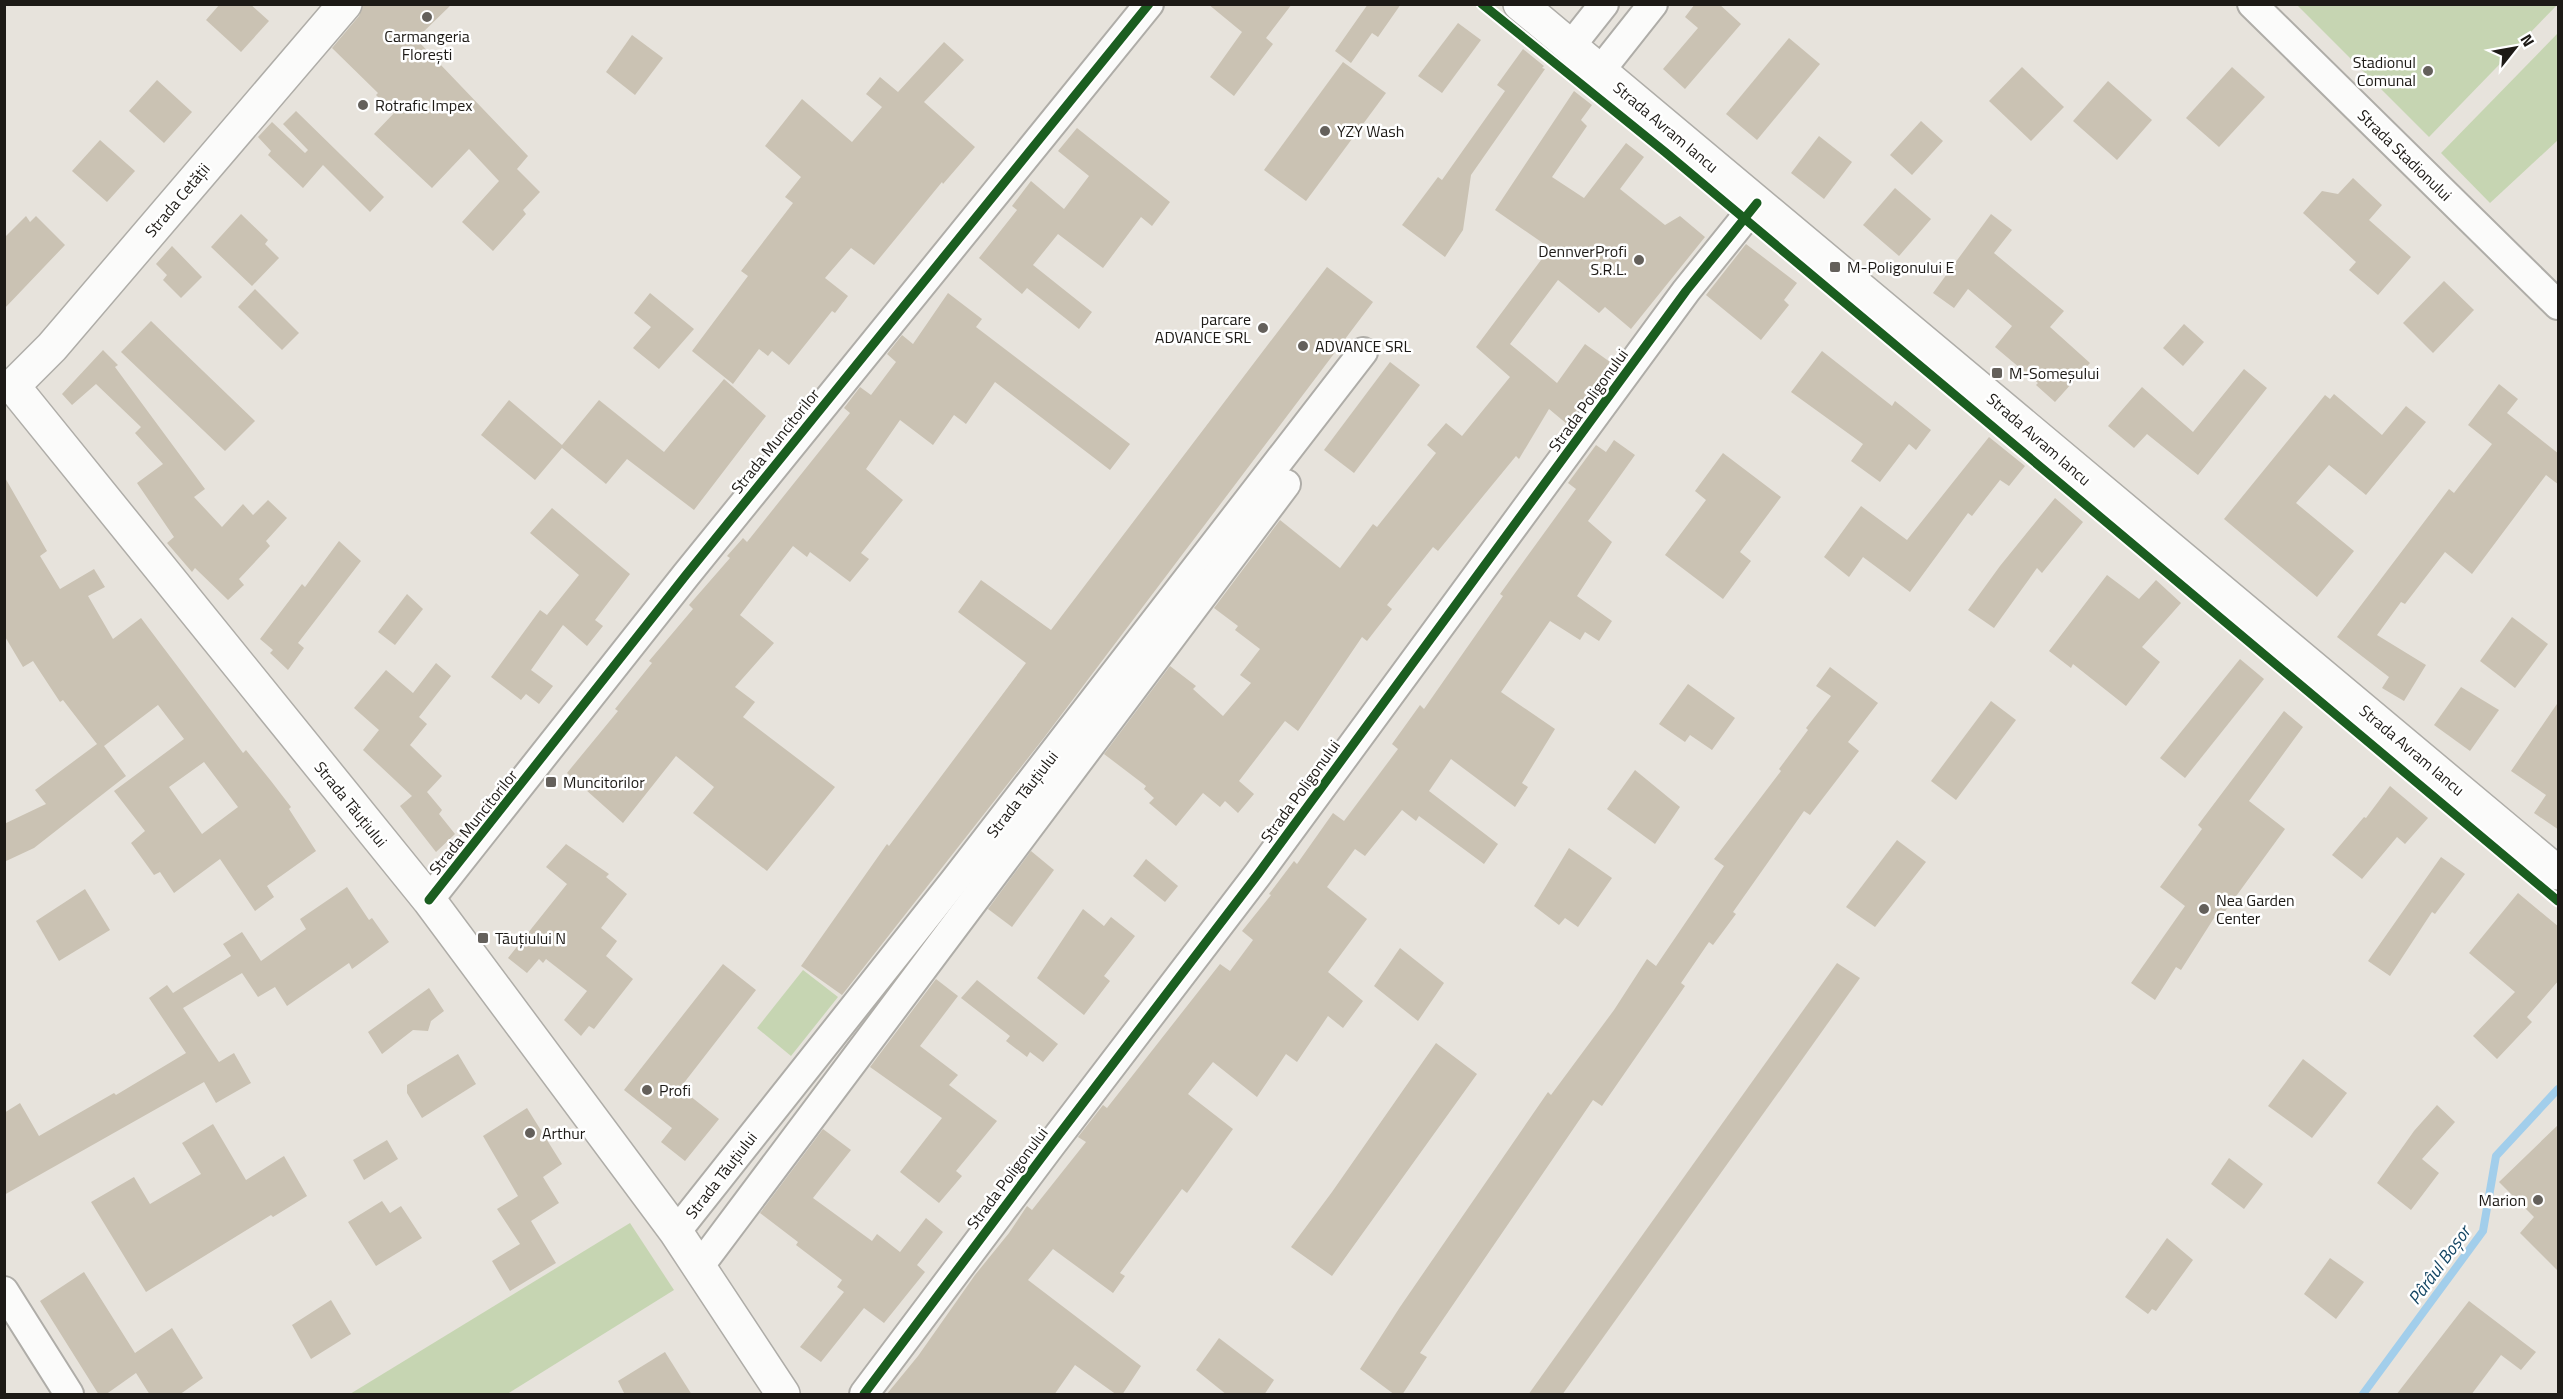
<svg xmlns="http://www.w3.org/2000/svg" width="2563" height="1399" font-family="'Titillium Web',sans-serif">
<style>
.green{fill:#c6d5b2}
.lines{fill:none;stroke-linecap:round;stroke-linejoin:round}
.stream{stroke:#a2ceeb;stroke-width:8}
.building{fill:#cac2b3;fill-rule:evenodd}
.minor-casing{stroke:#afada8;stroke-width:32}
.major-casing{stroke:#afada8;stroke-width:36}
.minor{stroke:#fbfbfa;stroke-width:28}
.major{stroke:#fbfbfa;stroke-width:33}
.cycleway-casing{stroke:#fff;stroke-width:13}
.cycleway{stroke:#1b5e20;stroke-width:9}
.poi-dot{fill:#64605b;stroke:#fff;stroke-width:2}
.labels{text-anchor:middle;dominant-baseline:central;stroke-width:5;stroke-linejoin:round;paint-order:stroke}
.poi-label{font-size:16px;fill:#1d1a16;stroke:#fff;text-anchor:start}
.street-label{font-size:16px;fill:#1d1a16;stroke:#fff}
.water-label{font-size:18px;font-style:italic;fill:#134563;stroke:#fff}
</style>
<rect width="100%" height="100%" fill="#e7e3dc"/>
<!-- green -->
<g class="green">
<polygon points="2558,4 2429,137 2297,5 2297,4"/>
<polygon points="2558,33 2558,140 2490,203 2441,153"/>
<polygon points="803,970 838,997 791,1056 757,1028"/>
<polygon points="630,1223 674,1290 507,1394 350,1394"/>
</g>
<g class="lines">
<!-- stream -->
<polyline class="stream" points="2363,1394 2483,1231 2496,1156 2558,1089"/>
</g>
<!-- building -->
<g class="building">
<polygon points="220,4 250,4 269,21 241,52 206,20"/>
<polygon points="363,4 452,4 416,39 528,156 517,169 540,192 523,210 526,214 493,251 462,222 499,181 469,149 432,188 374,134 394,113 376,95 378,93 332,48 359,16"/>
<polygon points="1208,4 1292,4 1266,38 1273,44 1234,96 1210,77 1242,32"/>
<polygon points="1368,4 1401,4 1378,37 1372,33 1351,63 1335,51"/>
<polygon points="1695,4 1719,4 1741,24 1685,89 1663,69 1698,28 1685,17"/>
<polygon points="1458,23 1481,40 1442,93 1418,76"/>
<polygon points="632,35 663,58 635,95 606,72"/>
<polygon points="1789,38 1820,64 1757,140 1726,114"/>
<polygon points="944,42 964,60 924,102 975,147 943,184 942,182 874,265 851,248 825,278 848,296 835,313 832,311 789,365 772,351 768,356 759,349 733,384 692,351 748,276 741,271 793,203 785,197 801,177 765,146 802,99 852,142 882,107 866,94 880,77 898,92"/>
<polygon points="1523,49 1544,66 1542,68 1545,69 1471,175 1463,230 1445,257 1402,225 1438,177 1442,180 1505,91 1497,85"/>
<polygon points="1343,62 1386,93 1306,201 1264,170"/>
<polygon points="2022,67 2064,107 2031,141 1989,101"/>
<polygon points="2232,67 2265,97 2219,147 2186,118"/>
<polygon points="157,80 192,112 164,143 129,111"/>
<polygon points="2108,81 2152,120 2117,160 2073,121"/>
<polygon points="1574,91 1592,105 1581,120 1587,126 1552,177 1584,198 1626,143 1644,157 1620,189 1665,225 1680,216 1705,237 1631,329 1605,307 1599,313 1558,280 1510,344 1557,383 1585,344 1610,362 1567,424 1549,409 1519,459 1516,456 1438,551 1433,547 1387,605 1392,609 1367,641 1362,637 1298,731 1285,721 1239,781 1254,794 1238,813 1225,801 1220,807 1203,793 1176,826 1149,803 1154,798 1144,789 1146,786 1104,754 1170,666 1196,686 1193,689 1223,716 1251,683 1240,675 1260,649 1235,630 1238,626 1214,608 1280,520 1340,568 1373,524 1377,527 1436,453 1427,445 1446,423 1462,436 1510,377 1476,347 1550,248 1495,210"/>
<polygon points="296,111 384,197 370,212 323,165 303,188 268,155 271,151 258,137 272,122 305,153 308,150 283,124"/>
<polygon points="1921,121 1943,141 1912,175 1890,155"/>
<polygon points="1077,128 1170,202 1152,226 1141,217 1103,268 1058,234 1033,265 1092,312 1079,329 1027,288 1022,294 979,258 1017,210 1012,206 1031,181 1064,209 1089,176 1058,151"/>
<polygon points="1819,136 1852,162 1824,199 1791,173"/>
<polygon points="100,140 135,171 107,202 72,171"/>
<polygon points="2353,178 2382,205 2369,220 2411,257 2378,295 2349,270 2356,262 2303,213 2322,191 2338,194"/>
<polygon points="1895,188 1931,219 1899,256 1863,225"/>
<polygon points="241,214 268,240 265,244 279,258 252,286 211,247"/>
<polygon points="1991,214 2012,230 1994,253 2064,311 2050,327 2090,363 2055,402 2036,385 2038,383 1995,347 2012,326 1968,289 1954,308 1933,293"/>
<polygon points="26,216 30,222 36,216 65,245 4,309 4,238"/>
<polygon points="1746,244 1797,283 1784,300 1789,305 1761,340 1706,295"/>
<polygon points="172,246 202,277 181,298 163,280 167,275 156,264"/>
<polygon points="1327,267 1373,302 1043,739 842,995 801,966 887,844 889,846 1026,663 958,612 981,580 1051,630"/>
<polygon points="2444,281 2474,310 2433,353 2403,323"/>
<polygon points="255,289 299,333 282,350 238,307"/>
<polygon points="650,293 694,329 659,369 633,348 651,327 634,313"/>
<polygon points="948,293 982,319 976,327 1130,444 1110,470 995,382 966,424 954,415 933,445 900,420 866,469 903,500 861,553 869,559 850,582 810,552 807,557 793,546 740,615 774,643 735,687 755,702 743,717 835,787 767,871 693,813 714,787 676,756 623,823 567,773 618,711 615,709 652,663 649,661 693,609 689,605 730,558 727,556 743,538 747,542 850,413 844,408 860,387 871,395 896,362 887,354 902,335 913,344"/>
<polygon points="151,321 255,421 225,451 121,352"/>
<polygon points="2184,324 2204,342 2183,366 2163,348"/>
<polygon points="103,350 118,365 115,367 205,489 194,497 222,527 243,504 253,515 268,500 287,518 266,541 270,546 239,579 244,585 228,600 195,568 192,572 167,543 174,537 137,483 163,464 135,433 141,427 96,384 72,405 62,394"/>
<polygon points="1822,351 1892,406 1895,401 1931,430 1916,450 1909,444 1880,482 1851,461 1863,444 1791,392"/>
<polygon points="1390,362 1420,385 1354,473 1324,450"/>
<polygon points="2244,369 2267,388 2198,475 2147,434 2134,448 2108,426 2142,387 2193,432"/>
<polygon points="724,379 766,416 694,510 627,459 606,484 562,448 535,480 481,435 509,400 562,445 599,400 664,452"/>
<polygon points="2499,384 2518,399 2507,413 2559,454 2559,485 2546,475 2472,574 2445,552 2405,604 2401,602 2377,635 2426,665 2404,701 2382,688 2389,677 2337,637 2449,489 2454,493 2492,444 2468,425"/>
<polygon points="2334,394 2382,435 2406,406 2426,422 2366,495 2329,465 2296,503 2354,551 2317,597 2224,519 2325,395 2330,399"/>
<polygon points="1989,437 2025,466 2009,486 2000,480 1972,516 1968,513 1910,592 1863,557 1849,577 1824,557 1861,506 1907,540"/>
<polygon points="1614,440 1635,455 1588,521 1612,542 1577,596 1612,621 1599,641 1585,632 1580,640 1550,621 1501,692 1555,729 1522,783 1528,787 1515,807 1451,759 1429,791 1498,844 1484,864 1419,816 1416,821 1402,810 1365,856 1355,849 1327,887 1367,919 1328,972 1363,1001 1343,1028 1328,1016 1297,1062 1286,1054 1257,1097 1213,1062 1188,1094 1233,1129 1187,1193 1182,1189 1120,1273 1125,1276 1113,1293 1053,1249 1028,1280 1141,1366 1122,1395 1117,1395 1075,1365 1054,1395 886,1395 918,1356 975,1275 1009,1233 1027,1206 1032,1210 1086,1142 1078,1137 1103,1105 1107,1108 1220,964 1230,971 1253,940 1242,931 1271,895 1269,894 1294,861 1297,864 1333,813 1344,821 1398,749 1392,744 1420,705 1424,709 1503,596 1500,594 1576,489 1568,483 1596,445 1606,452"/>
<polygon points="1723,453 1781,497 1740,552 1751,561 1723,599 1665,555 1706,500 1695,491"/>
<path d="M 4,476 L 47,551 L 40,556 L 60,589 L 94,569 L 105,587 L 88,596 L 113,639 L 141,618 L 243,753 L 246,750 L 271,781 L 291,807 L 289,809 L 316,851 L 267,886 L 274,897 L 255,911 L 220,859 L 174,893 L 160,872 L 154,875 L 131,843 L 145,831 L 114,791 L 184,739 L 158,705 L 104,746 L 126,776 L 34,848 L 4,862 L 4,824 L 46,804 L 35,790 L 97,744 L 63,700 L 60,702 L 33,661 L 23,667 L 4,635 ZM 204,762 L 238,807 L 202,834 L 169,787 Z"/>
<polygon points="2055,498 2083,522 2042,573 2037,568 1994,628 1968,610 2000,566"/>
<polygon points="552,508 630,574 595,620 603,626 587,646 563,625 531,670 553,686 539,704 526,694 521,700 491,677 540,610 547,615 579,575 530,533"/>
<polygon points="339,541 361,561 298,643 304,648 288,670 270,653 273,650 260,639 302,584 305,587"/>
<polygon points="2107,575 2139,599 2156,580 2181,603 2142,647 2160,662 2126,706 2073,664 2071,668 2049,651"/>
<polygon points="407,594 423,609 395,645 378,632"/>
<polygon points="2512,617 2548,644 2515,688 2480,661"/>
<polygon points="2240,659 2264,679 2185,778 2160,758"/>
<polygon points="436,663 451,676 419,717 427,724 410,745 442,776 427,792 442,810 439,814 455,834 436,852 400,806 412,796 363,750 379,730 354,708 386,670 413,693"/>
<polygon points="1830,667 1878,703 1848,742 1859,751 1810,815 1804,811 1733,912 1736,914 1713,945 1709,942 1681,983 1685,986 1602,1106 1593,1100 1420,1353 1427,1357 1402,1395 1395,1395 1360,1369 1400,1307 1548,1092 1551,1095 1614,1010 1647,959 1656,966 1724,866 1714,859 1781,771 1779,769 1808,730 1806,728 1831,696 1816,686"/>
<polygon points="1688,684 1735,718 1712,750 1690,735 1685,742 1659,724"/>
<polygon points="2461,687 2499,710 2470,751 2434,725"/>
<polygon points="1991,701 2016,720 1956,800 1931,781"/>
<polygon points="2559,701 2559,830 2534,813 2546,795 2511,771"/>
<polygon points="2284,711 2303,727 2249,801 2285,829 2218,921 2214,918 2181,970 2176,967 2155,1000 2131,983 2185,906 2160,887 2202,829 2198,825"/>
<polygon points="1635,770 1680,807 1655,844 1607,809"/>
<polygon points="2390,786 2428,818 2405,844 2397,837 2362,879 2332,855 2364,817 2366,818"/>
<polygon points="1897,840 1926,862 1875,927 1846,907"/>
<polygon points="566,844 609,874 606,877 627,894 601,928 617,941 606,956 633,979 594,1029 589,1026 581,1036 564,1020 587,991 546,959 543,963 539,959 527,973 508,958 567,884 546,867"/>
<polygon points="1569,848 1612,878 1578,927 1565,918 1559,925 1534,906"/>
<polygon points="1031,851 1054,870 1012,927 988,909"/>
<polygon points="2441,857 2465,874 2435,914 2432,912 2390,976 2368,961"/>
<polygon points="1146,859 1178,886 1165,902 1133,876"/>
<polygon points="347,887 369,920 372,918 389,942 352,969 349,963 287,1006 275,987 258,997 242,973 183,1008 219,1062 234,1053 251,1083 216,1103 204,1082 4,1195 4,1113 20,1103 39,1136 114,1093 116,1095 186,1053 149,998 167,985 173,993 231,956 223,944 242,932 261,961 306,929 300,919"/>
<polygon points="85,889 110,930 59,961 36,921"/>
<polygon points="2518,893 2559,927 2559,980 2527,1017 2532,1022 2497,1059 2473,1036 2515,992 2469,953"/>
<polygon points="1083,909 1104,926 1111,917 1135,936 1104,976 1110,981 1084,1015 1037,978"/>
<polygon points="1400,948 1444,983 1418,1021 1374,986"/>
<polygon points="1837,963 1860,978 1801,1061 1562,1395 1528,1395"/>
<polygon points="723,964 756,990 680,1088 719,1119 685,1161 661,1142 672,1128 624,1090"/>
<polygon points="936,979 958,996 920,1046 958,1075 949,1085 997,1121 956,1171 962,1176 939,1203 900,1172 942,1118 870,1067"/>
<polygon points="977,980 1058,1044 1043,1062 1030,1052 1027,1057 1006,1041 1010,1036 961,998"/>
<polygon points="429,988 444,1011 431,1021 428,1031 413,1030 382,1054 368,1032"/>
<polygon points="1436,1043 1477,1074 1332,1276 1291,1247 1332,1192"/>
<polygon points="458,1054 476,1084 422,1118 407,1093 407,1085"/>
<polygon points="2303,1059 2347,1093 2312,1138 2268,1106"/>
<polygon points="2437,1105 2455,1122 2422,1159 2439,1173 2411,1210 2377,1183 2414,1131"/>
<polygon points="527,1108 562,1164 543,1177 559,1203 531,1221 556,1263 510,1291 492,1261 520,1244 497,1209 518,1196 483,1136"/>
<polygon points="213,1124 246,1180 284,1156 307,1196 273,1217 271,1215 146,1292 91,1202 134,1177 150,1204 201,1174 182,1143"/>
<polygon points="2559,1124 2559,1272 2520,1233 2534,1217 2499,1182"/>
<polygon points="823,1129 851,1150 813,1198 872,1241 877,1234 900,1252 926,1218 943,1232 917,1265 925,1272 884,1323 864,1308 821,1362 800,1347 844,1292 837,1287 842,1280 796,1245 798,1242 760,1213"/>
<polygon points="387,1140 398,1159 364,1180 353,1160"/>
<polygon points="2229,1158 2263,1184 2244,1209 2211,1184"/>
<polygon points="382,1201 390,1213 401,1206 422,1238 376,1266 348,1222"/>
<polygon points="2167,1238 2193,1260 2156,1311 2152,1309 2148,1314 2125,1297"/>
<polygon points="2330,1258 2364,1282 2336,1319 2304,1294"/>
<polygon points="84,1272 135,1353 172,1328 203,1378 179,1395 150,1395 136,1373 105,1395 99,1395 40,1301"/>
<polygon points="331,1300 351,1334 311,1359 292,1325"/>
<polygon points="2469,1301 2536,1352 2521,1370 2501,1355 2471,1395 2396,1395"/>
<polygon points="1219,1338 1274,1380 1264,1395 1227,1395 1196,1370"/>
<polygon points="665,1352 692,1395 625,1395 618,1381"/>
</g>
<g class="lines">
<defs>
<g id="minor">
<polyline points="2252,4 2558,305"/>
<polyline points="1570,47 1604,4"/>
<polyline points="1600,71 1653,4"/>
<polyline points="429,900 686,575 1149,4"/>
<polyline points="676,1232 955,880 1363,352"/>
<polyline points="699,1267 1286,484"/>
<polyline points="4,1291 69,1394"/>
<polyline points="864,1394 1051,1145 1258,874 1686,291 1757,203"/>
</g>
<g id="major">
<polyline points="345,4 52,347 13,386 429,900 676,1232 783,1394"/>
<polyline points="1520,4 2558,873"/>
</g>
</defs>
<!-- minor casing -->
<use href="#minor" class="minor-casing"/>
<!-- major casing -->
<use href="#major" class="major-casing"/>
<!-- minor -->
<use href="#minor" class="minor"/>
<!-- major -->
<use href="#major" class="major"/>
<defs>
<g id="cycleway">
<polyline points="1482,4 1665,152 2558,901"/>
<polyline points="429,900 686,575 1149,4"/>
<polyline points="864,1394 1051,1145 1258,874 1686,291 1757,203"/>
</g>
</defs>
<!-- cycleway casing -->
<use href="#cycleway" class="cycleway-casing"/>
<!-- cycleway -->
<use href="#cycleway" class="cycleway"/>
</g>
<!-- markers -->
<g class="poi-dot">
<circle cx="427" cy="17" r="6"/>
<circle cx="2428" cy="71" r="6"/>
<circle cx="363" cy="105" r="6"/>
<circle cx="1325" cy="131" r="6"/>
<circle cx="1639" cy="260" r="6"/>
<rect x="1829" y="261" width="12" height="12" rx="3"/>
<circle cx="1263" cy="328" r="6"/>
<circle cx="1303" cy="346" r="6"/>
<rect x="1991" y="367" width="12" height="12" rx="3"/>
<rect x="545" y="776" width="12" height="12" rx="3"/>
<circle cx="2204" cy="909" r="6"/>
<rect x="477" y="932" width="12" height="12" rx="3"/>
<circle cx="647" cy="1090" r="6"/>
<circle cx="530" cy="1133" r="6"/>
<circle cx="2538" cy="1200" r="6"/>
</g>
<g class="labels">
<!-- poi labels -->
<g class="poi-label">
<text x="427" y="36" text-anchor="middle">Carmangeria<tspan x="427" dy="18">Florești</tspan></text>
<text x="2416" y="62" text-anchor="end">Stadionul<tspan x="2416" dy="18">Comunal</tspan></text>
<text x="375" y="105">Rotrafic Impex</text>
<text x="1337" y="131">YZY Wash</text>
<text x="1627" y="251" text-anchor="end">DennverProfi<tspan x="1627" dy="18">S.R.L.</tspan></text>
<text x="1847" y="267">M-Poligonului E</text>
<text x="1251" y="319" text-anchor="end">parcare<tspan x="1251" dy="18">ADVANCE SRL</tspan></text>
<text x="1315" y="346">ADVANCE SRL</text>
<text x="2009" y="373">M-Someșului</text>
<text x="563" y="782">Muncitorilor</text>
<text x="2216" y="900">Nea Garden<tspan x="2216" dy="18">Center</tspan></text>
<text x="495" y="938">Tăuțiului N</text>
<text x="659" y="1090">Profi</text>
<text x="542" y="1133">Arthur</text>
<text x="2526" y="1200" text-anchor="end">Marion</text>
</g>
<!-- street labels -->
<g class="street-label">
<text transform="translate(1666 127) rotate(40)">Strada Avram Iancu</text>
<text transform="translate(2405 155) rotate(44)">Strada Stadionului</text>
<text transform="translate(177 200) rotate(-50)">Strada Cetății</text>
<text transform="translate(1588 400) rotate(-54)">Strada Poligonului</text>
<text transform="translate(2039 439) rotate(41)">Strada Avram Iancu</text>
<text transform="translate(775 441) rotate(-51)">Strada Muncitorilor</text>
<text transform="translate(2412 750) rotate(40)">Strada Avram Iancu</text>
<text transform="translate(1300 791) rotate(-54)">Strada Poligonului</text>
<text transform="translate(1022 794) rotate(-52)">Strada Tăuțiului</text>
<text transform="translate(351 804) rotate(51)">Strada Tăuțiului</text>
<text transform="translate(473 822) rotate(-51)">Strada Muncitorilor</text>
<text transform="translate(721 1175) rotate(-52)">Strada Tăuțiului</text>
<text transform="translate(1007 1178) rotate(-53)">Strada Poligonului</text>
</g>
<!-- water labels -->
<g class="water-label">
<text transform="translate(2439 1265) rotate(-54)">Pârâul Boșor</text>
</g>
</g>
<!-- border -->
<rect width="2563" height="1399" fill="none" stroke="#1d1a16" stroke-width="12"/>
<!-- north arrow -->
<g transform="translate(2515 48) rotate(59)" stroke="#ffffff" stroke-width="4.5" paint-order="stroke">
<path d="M0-4.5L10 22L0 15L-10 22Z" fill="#1d1a16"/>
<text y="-9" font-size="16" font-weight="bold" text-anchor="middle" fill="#1d1a16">N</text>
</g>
</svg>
